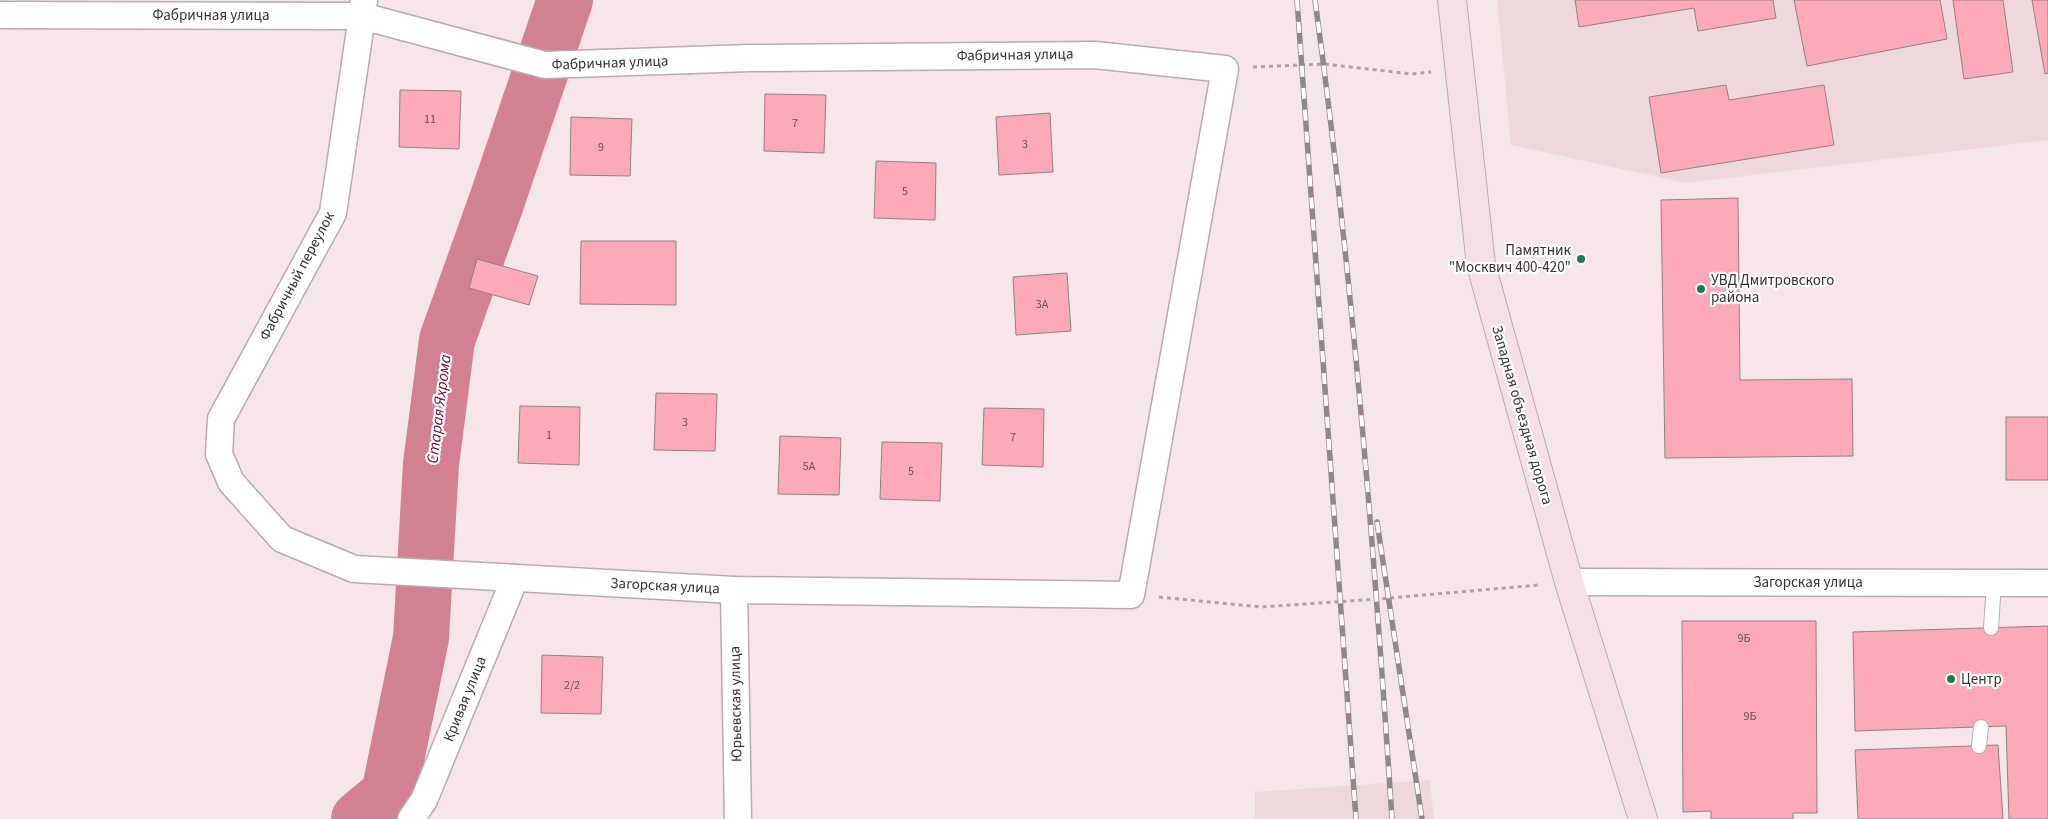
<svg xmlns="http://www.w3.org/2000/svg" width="2048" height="819" font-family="'Source Sans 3',sans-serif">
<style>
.built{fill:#efd8dc}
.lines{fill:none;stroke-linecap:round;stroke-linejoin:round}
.river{stroke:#d18192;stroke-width:56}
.building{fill:#fda9b9;stroke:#8f8184}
.service-casing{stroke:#baabae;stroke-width:16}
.minor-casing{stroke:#baabae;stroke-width:29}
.secondary-casing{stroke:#baabae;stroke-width:30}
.path{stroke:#ada1a3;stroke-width:3;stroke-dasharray:4 4;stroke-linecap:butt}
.service{stroke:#fff;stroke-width:14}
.minor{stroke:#fff;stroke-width:26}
.secondary{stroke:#f7e0e5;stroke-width:28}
.rail-casing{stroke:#918789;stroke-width:5.5}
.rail{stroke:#fff;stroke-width:4;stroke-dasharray:11;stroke-linecap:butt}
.poi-dot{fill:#20784c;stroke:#fff;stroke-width:2}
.labels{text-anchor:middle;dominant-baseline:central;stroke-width:4.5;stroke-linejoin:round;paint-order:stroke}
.number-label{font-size:12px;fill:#684f54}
.street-label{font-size:15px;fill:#373132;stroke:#fff}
.poi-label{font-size:15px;fill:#373132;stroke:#fff;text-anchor:start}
.water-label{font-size:16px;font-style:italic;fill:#6c092e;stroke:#fff}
</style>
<rect width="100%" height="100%" fill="#f6e6e9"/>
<!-- built -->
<g class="built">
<polygon points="1497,0 2048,0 2048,140 1686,183 1511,145"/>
<polygon points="1430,780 1434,819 1255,819 1255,792"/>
</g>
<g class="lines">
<!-- river -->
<polyline class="river" points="359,819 389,794 421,638 431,464 447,340 496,203 565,0"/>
</g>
<!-- building -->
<g class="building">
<polygon points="1575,0 1773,0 1776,18 1698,31 1694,8 1579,27"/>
<polygon points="1794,0 1940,0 1947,39 1807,66"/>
<polygon points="1953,0 2003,0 2013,72 1964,79"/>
<polygon points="2032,0 2048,0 2048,73 2045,74"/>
<polygon points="1726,85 1729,100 1824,85 1834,145 1661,173 1649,97"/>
<polygon points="400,90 461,91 459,149 399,147"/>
<polygon points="765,94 826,95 824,153 764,151"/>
<polygon points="1050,113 1053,172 999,175 996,117"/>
<polygon points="571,117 632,119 630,176 570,175"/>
<polygon points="876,161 936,163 935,220 874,218"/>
<polygon points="1738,198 1740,380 1852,379 1853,456 1665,458 1661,200"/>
<polygon points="581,241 676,241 676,305 580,304"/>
<polygon points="477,259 538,276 529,305 469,288"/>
<polygon points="1067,273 1071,331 1016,335 1013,277"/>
<polygon points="656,393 717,394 715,451 654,450"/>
<polygon points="520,406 580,407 579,465 518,463"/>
<polygon points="984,408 1044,409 1043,467 982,465"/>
<rect x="2006" y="417" width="42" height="63"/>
<polygon points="780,436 841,438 839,495 778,494"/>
<polygon points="882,442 942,443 940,501 880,499"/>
<polygon points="1682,621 1816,621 1817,813 1793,813 1793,819 1711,819 1711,811 1683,812"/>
<polygon points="2048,626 2048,819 2009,819 2006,726 1855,731 1853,632"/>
<polygon points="542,655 603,657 601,714 541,713"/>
<polygon points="1998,745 2003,819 1858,819 1855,750"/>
</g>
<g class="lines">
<defs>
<g id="service">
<polyline points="1991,628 1994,582"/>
<polyline points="1979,746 1981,727"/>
</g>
<g id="minor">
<polyline points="0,15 362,16 545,65 750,58 1095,55 1225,69 1131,595 734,590 354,569 282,539 231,482 219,454 221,419 333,213 362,16 364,0"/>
<polyline points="1569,582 2048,583"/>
<polyline points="734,590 738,819"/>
<polyline points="411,819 424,800 515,578"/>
</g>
<polyline id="secondary" points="1452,0 1481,265 1569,582 1643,819"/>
</defs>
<!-- service casing -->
<use href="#service" class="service-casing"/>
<!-- minor casing -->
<use href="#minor" class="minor-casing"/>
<!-- secondary casing -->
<use href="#secondary" class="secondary-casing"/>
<!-- path -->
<g class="path">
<polyline points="1253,67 1324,64 1412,74 1431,72"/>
<polyline points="1159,597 1261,607 1378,599 1539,585"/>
</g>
<!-- service -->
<use href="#service" class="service"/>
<!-- minor -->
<use href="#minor" class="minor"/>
<!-- secondary -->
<use href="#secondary" class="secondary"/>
<defs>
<g id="rail">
<polyline points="1297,0 1356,819"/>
<path d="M 1315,0 C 1352,272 1374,546 1392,819"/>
<polyline points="1377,522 1422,819"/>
</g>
</defs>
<!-- rail casing -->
<use href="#rail" class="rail-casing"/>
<!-- rail -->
<use href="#rail" class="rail"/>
</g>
<!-- markers -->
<g class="poi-dot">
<circle cx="1581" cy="259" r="5"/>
<circle cx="1701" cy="289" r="5"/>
<circle cx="1951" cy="679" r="5"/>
</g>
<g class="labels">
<!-- number labels -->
<g class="number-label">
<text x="430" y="119">11</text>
<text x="795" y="123">7</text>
<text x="1025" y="144">3</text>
<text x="601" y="147">9</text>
<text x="905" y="191">5</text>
<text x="1042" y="304">3А</text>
<text x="685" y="422">3</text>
<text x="549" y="435">1</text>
<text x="1013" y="437">7</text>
<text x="809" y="466">5А</text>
<text x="911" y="471">5</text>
<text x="1744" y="638">9Б</text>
<text x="572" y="685">2/2</text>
<text x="1750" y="716">9Б</text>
</g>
<!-- street labels -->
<g class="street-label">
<text x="211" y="15">Фабричная улица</text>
<text transform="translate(1015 55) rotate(-1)">Фабричная улица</text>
<text transform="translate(610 63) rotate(-2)">Фабричная улица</text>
<text transform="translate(297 276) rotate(-62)">Фабричный переулок</text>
<text transform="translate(1522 415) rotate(74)">Западная объездная дорога</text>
<text x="1808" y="582">Загорская улица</text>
<text transform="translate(665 586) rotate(3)">Загорская улица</text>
<text transform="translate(465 699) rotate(-68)">Кривая улица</text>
<text transform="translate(736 704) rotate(-91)">Юрьевская улица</text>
</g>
<!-- poi labels -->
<g class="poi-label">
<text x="1571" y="250" text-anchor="end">Памятник<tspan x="1571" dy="17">"Москвич 400-420"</tspan></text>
<text x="1711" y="280">УВД Дмитровского<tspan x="1711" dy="17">района</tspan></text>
<text x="1961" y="679">Центр</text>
</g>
<!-- water labels -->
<g class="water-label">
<text transform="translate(439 409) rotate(-83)">Старая Яхрома</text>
</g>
</g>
</svg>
